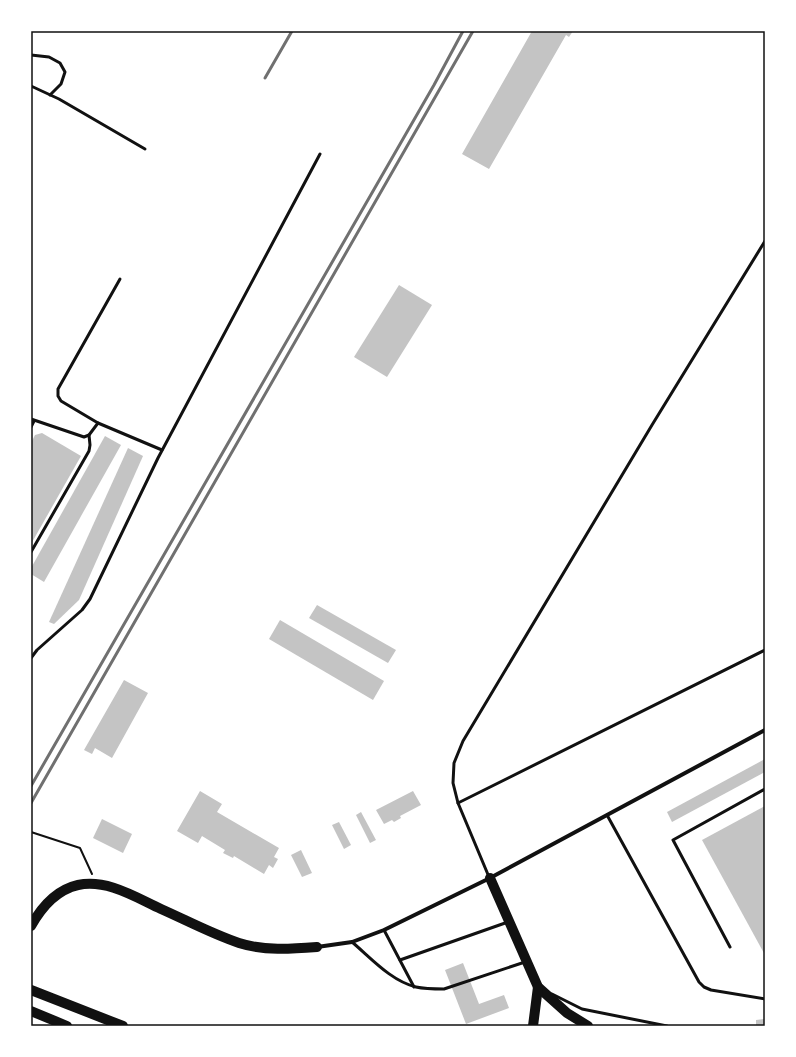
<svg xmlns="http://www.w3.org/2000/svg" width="796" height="1057" font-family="Inter,sans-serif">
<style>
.building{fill:#c4c4c4}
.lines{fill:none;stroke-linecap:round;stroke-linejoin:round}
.path{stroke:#111;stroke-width:2}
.service{stroke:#111;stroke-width:3}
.minor{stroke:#111;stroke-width:4}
.primary{stroke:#111;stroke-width:10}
.rail{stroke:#707070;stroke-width:3}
.neatline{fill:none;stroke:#111;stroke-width:1.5}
</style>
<rect width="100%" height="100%" fill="#fff"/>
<!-- building -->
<g class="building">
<polygon points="532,31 573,31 569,37 566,35 489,169 462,154"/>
<polygon points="399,285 432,305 387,377 354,357"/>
<polygon points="42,433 81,456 31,544 31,443 35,435"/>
<polygon points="105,436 121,445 44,582 31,574 31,568"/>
<polygon points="128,448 143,456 79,600 54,624 49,622"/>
<polygon points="317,605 396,650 388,663 309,618"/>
<polygon points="280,620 384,681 373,700 269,639"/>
<polygon points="124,680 148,693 112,758 95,748 92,754 84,750"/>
<polygon points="765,759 765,772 672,822 667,812"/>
<polygon points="200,791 222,804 217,812 279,848 274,857 278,859 273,868 269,865 264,874 234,856 233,858 223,853 225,850 202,836 198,843 177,831"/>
<polygon points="413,791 421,805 400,816 401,818 394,822 392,820 384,824 376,810"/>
<polygon points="765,806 765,955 702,840"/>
<polygon points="361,812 376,840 370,843 356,815"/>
<polygon points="102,819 132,834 123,853 93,838"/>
<polygon points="339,822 351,845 344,849 332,825"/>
<polygon points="301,850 312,873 302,877 291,855"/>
<polygon points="463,963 479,1004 504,995 509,1008 466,1024 445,970"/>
<polygon points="765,1019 765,1026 756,1026 756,1020"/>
</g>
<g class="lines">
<!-- path -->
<polyline class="path" points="31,832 80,848 92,874"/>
<!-- service -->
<g class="service">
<polyline points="31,55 49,57 60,63 65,72 61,84 50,95"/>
<polyline points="31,86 59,99 145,149"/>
<polyline points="120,279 58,389 58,396 61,401 98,423 162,450"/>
<polyline points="31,419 84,437 89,435 98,423"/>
<polyline points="31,427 34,421"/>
<polyline points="31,552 89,451 90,445 89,435"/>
<polyline points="31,658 37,650 82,610 90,599 158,458 320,154"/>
<polyline points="458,803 765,650"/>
<polyline points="607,815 699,982 704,987 711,990 765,999"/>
<polyline points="489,877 458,803 453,783 454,763 463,741 652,425 765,241"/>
<polyline points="384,930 414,987"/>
<path d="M 352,942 C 371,958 391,981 416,987 C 425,989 434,989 444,989 L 525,962"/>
<polyline points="730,947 673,840 765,789"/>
<polyline points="400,960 508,922"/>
<polyline points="552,994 582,1009 667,1026"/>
</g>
<!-- minor -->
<polyline class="minor" points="317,947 352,942 384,930 490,878 765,730"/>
<!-- primary -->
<g class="primary">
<polyline points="490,878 538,987 567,1013 588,1026"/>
<path d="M 31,926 C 41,908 56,890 78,885 C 107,879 135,897 161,909 C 186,920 212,934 239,943 C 264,951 291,949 317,947"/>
<polyline points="31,990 123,1026"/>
<polyline points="31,1011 67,1026"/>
<polyline points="533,1026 538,987"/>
</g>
<!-- rail -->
<g class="rail">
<polyline points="265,78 292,31"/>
<polyline points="31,786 434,85 463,31"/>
<polyline points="31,803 473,31"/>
</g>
</g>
<!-- border -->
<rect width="796" height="1057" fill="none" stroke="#ffffff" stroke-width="64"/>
<rect x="32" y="32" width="732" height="993" class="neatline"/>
</svg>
